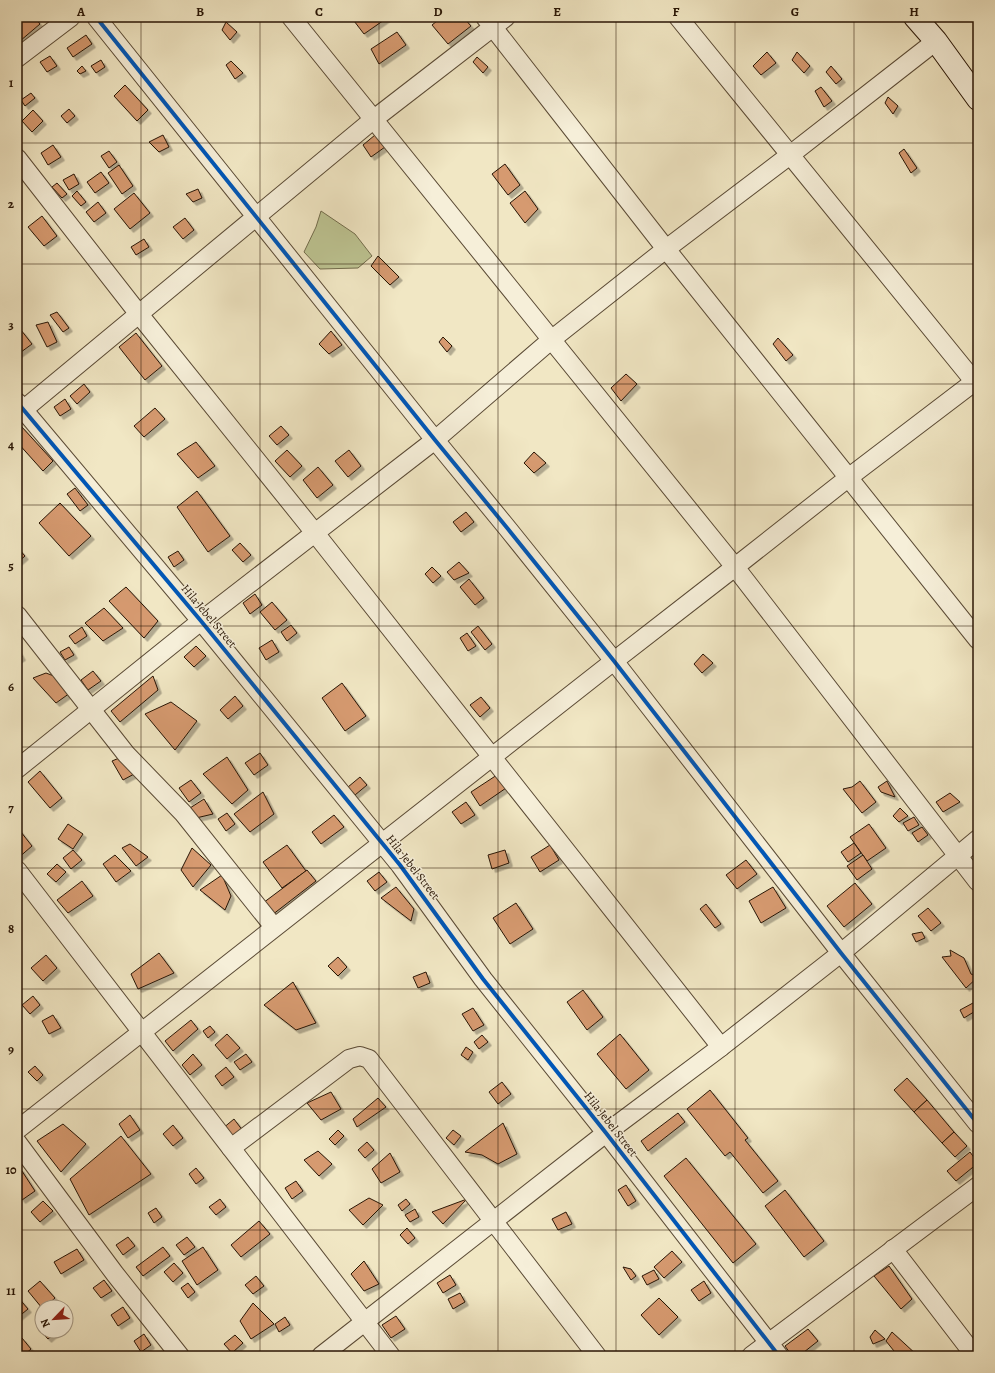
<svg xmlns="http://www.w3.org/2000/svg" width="995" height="1373" font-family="Alegreya,serif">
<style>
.green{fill:#bdc492;stroke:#726c4c}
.building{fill:#d69a6f;stroke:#281505;filter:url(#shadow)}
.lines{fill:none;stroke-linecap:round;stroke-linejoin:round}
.street-casing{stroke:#5a4a35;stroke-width:20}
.secondary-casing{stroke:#281505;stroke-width:24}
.street{stroke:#f6efd9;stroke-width:18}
.secondary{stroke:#f6efd9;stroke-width:22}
.cycleway-casing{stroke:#f6efd9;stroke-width:6}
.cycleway{stroke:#0057b8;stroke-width:4}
.grid{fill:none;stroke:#281505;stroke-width:1;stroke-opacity:0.55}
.labels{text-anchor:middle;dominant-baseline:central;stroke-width:3;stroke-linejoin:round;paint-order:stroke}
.street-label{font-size:12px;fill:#281505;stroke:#f6efd9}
.neatline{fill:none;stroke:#281505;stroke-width:1.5}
.grid-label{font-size:13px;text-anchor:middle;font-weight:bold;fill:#281505}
</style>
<defs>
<filter id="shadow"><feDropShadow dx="3.5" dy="3.5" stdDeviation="0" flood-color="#0004"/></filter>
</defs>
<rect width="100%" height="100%" fill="#f1e7c4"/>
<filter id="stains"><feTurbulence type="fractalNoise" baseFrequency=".005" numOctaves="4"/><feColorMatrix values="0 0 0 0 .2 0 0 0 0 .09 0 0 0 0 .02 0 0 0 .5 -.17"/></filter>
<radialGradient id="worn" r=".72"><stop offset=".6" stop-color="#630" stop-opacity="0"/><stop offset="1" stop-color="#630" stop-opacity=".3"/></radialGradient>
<!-- green -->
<polygon class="green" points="321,211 355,234 372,256 358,268 320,269 304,252 316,227"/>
<!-- building -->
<g class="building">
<polygon points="17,17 34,17 40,24 20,41 17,37"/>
<polygon points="351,17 386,17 387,18 364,34"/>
<polygon points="442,17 463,17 471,26 448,44 432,25"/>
<polygon points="226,22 237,32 230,40 222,30"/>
<polygon points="397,32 406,45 379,64 371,49"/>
<polygon points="86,35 92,44 73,57 67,48"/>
<polygon points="767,52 776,63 761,75 753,66"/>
<polygon points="797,52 810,66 804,73 792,60"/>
<polygon points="50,56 57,66 47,72 40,62"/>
<polygon points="477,57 488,67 483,73 473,62"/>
<polygon points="101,60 105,67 96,73 91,66"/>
<polygon points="231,61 243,73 235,79 226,65"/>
<polygon points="82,66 86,71 80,74 77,71"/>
<polygon points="831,66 842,79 836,84 826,72"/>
<polygon points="125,85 148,110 137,121 114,96"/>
<polygon points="821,87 832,101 824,107 815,91"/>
<polygon points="31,93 35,98 25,106 21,100"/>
<polygon points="888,97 898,106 893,114 885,103"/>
<polygon points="69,109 75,116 67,123 61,116"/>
<polygon points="33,110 43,121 32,132 22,121"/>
<polygon points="163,135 169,147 159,152 149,142"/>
<polygon points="375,135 385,147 371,157 363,145"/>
<polygon points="53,145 61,157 48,165 41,153"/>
<polygon points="904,149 917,168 911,173 899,153"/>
<polygon points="109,151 117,162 109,168 101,156"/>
<polygon points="505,164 520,185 508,195 492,174"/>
<polygon points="119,165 133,186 122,194 108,173"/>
<polygon points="101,172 109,183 95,193 87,182"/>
<polygon points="74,174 79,184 69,190 63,180"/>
<polygon points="57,183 67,194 62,198 52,187"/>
<polygon points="198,189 202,198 193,202 186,194"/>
<polygon points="77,191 86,202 81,206 72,196"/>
<polygon points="525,191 538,209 525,223 510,203"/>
<polygon points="134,193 150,213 130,229 114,209"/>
<polygon points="98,202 106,213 94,222 86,212"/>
<polygon points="42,216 57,236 44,246 28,227"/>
<polygon points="185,218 194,230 183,239 173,227"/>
<polygon points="144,239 149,247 136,255 131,247"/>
<polygon points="378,256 399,277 390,285 371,266"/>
<polygon points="57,312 69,328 63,332 50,315"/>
<polygon points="48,322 57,342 47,347 36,325"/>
<polygon points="21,330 32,344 17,355 17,332"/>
<polygon points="331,331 342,345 329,354 319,344"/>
<polygon points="136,333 162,366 145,380 119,347"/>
<polygon points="443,337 452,346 447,352 439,342"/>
<polygon points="778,338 793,355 786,361 773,344"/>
<polygon points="626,374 637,384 621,401 611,388"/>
<polygon points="84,384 90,392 77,404 70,396"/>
<polygon points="65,399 71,409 60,416 54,407"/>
<polygon points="155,408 165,419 144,437 134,426"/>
<polygon points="21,426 53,461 43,471 17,442 17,430"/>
<polygon points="281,426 289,435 277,445 269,436"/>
<polygon points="196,442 215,466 198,478 177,454"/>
<polygon points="287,450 302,466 290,477 275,461"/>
<polygon points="349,450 361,466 348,477 335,461"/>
<polygon points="534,452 546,463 534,473 524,463"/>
<polygon points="318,467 333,485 317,498 303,480"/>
<polygon points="75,488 88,505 80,511 67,494"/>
<polygon points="197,491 230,536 208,552 177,507"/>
<polygon points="60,503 91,536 69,556 39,523"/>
<polygon points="466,512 474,522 461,532 453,522"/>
<polygon points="240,543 251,555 243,562 232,550"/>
<polygon points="17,547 25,556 17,563"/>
<polygon points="178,551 184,560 174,567 168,557"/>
<polygon points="459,562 469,573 454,580 447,572"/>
<polygon points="432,567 441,576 433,583 425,574"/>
<polygon points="469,579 484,598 475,605 460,587"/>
<polygon points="126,587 158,621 144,638 109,601"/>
<polygon points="255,594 262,605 250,614 243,603"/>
<polygon points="272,602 287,620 275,630 260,612"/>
<polygon points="104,608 123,628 103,641 85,623"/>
<polygon points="291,625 297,633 287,641 281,632"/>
<polygon points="478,626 492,644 485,650 471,632"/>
<polygon points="82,627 87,636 75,644 69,636"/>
<polygon points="467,633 476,646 468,651 460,638"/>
<polygon points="272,640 279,652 266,660 259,648"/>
<polygon points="196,646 206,656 194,667 184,657"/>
<polygon points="69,647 74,655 65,660 60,652"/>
<polygon points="17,648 22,657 17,660"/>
<polygon points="703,654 713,663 702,673 694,664"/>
<polygon points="93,671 101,681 88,690 81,680"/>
<polygon points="46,673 59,678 70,693 56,703 33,678"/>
<polygon points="153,676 158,690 120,722 111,711"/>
<polygon points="342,683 366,716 345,731 322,698"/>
<polygon points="235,696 243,706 228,719 220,710"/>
<polygon points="481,697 490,708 480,717 470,705"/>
<polygon points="171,702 197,721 175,750 145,714"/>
<polygon points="260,753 268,765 254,775 245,763"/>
<polygon points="124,756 136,773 123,780 112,761"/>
<polygon points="227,757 248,790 232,804 203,774"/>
<polygon points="40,771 62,798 50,808 28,782"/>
<polygon points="500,773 509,786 480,806 471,792"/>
<polygon points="360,777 367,785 355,795 348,787"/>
<polygon points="191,780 201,793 189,802 179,788"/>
<polygon points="860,781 876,802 862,813 843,789 852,787"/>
<polygon points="887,781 895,797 881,792 878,787"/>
<polygon points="263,792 274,814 250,832 234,814"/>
<polygon points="950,793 960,802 943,812 936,802"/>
<polygon points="204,799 213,814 196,818 190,808"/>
<polygon points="466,802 475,815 461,824 452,812"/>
<polygon points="900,808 908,816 899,822 893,816"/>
<polygon points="227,813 235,824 226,831 218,819"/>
<polygon points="334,815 344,827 321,844 312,832"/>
<polygon points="914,817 919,825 908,831 903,823"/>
<polygon points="68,824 83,834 73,849 58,839"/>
<polygon points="869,824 886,848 867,861 850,837"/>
<polygon points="17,827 32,846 17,859"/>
<polygon points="922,827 928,835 918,842 912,833"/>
<polygon points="854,843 861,853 848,862 841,852"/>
<polygon points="130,844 148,857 136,866 122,848"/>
<polygon points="287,845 306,871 282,888 263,862"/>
<polygon points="550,845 559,860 540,872 531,857"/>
<polygon points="192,848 211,865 193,887 181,870"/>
<polygon points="73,850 82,860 71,869 63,858"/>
<polygon points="505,850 509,863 492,869 488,855"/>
<polygon points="115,855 131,871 116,882 103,864"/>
<polygon points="863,855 872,869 857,880 847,866"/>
<polygon points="746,860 757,874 737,889 726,875"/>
<polygon points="57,864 66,872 56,882 47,874"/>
<polygon points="307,870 316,881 272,915 263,903"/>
<polygon points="379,872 387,882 375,891 367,881"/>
<polygon points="222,875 231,896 225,910 200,890"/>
<polygon points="82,881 93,896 68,913 57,900"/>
<polygon points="855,883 872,904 844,927 827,906"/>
<polygon points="396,887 414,909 411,921 381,898"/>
<polygon points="773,887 786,908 761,923 749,901"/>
<polygon points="516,903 533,929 510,944 493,918"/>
<polygon points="706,904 721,924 715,928 700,909"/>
<polygon points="928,908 941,923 931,931 918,916"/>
<polygon points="922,932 925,938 916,942 912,934"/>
<polygon points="950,950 964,958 971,974 978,977 966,988 942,957 951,956"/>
<polygon points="159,953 174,973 138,989 131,974"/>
<polygon points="46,955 57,968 43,981 31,968"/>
<polygon points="338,957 347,967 338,976 328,966"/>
<polygon points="426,972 430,983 418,988 413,977"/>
<polygon points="293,982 316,1023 296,1030 264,1005"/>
<polygon points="583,990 603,1017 587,1030 567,1002"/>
<polygon points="33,996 40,1005 30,1014 22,1005"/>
<polygon points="973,1003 977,1010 964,1018 960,1010"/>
<polygon points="473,1008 484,1025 473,1031 462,1014"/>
<polygon points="53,1015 61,1028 49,1034 42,1021"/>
<polygon points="191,1020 198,1029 173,1051 165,1041"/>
<polygon points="210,1026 215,1032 208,1038 203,1031"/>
<polygon points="227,1034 240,1048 227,1059 215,1045"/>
<polygon points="620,1034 649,1070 626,1089 597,1054"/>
<polygon points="482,1035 488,1042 479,1049 474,1042"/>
<polygon points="466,1047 473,1052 468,1060 461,1055"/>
<polygon points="193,1054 202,1065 190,1075 182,1065"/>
<polygon points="246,1054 252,1062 240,1070 234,1062"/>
<polygon points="35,1066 43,1075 37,1081 28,1072"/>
<polygon points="226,1067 234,1077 222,1086 215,1076"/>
<polygon points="907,1078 927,1100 914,1112 894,1090"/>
<polygon points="502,1082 511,1094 498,1104 489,1092"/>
<polygon points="710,1090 748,1138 745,1140 778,1181 763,1193 730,1152 725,1156 687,1109"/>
<polygon points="331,1092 341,1109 321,1120 307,1103"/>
<polygon points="378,1098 386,1107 357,1127 353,1119"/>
<polygon points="927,1100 954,1132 942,1143 914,1112"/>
<polygon points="678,1113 685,1122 648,1151 641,1141"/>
<polygon points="130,1115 140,1130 128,1138 119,1124"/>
<polygon points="234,1119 243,1131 231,1141 222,1129"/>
<polygon points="503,1123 517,1154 498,1164 482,1155 465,1152"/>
<polygon points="63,1124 86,1144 61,1172 37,1141"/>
<polygon points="173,1125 183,1138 173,1146 163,1134"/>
<polygon points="338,1130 344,1136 335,1145 329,1139"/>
<polygon points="453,1130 461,1136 454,1145 446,1138"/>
<polygon points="954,1132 967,1146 955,1157 942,1143"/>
<polygon points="121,1136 151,1174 89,1215 70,1179"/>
<polygon points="367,1142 374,1150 365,1158 358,1150"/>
<polygon points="318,1151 332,1164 319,1176 304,1160"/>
<polygon points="970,1152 978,1163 956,1181 947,1171"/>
<polygon points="390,1153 400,1172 381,1183 372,1169"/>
<polygon points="686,1158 756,1244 733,1263 664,1176"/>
<polygon points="20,1168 35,1191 22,1200 17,1193 17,1170"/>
<polygon points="196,1168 204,1178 196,1184 189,1174"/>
<polygon points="296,1181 303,1191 292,1199 285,1188"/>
<polygon points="626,1185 636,1201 628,1206 618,1190"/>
<polygon points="785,1190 824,1241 804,1257 765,1206"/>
<polygon points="369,1198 383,1205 363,1225 349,1210"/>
<polygon points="220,1199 226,1207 216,1215 209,1207"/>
<polygon points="406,1199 410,1204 402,1211 398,1205"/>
<polygon points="467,1199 443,1224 432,1212"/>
<polygon points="43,1201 53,1211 40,1222 31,1212"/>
<polygon points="156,1208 162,1217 154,1223 148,1213"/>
<polygon points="415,1209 419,1217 410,1222 405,1215"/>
<polygon points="566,1212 572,1224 558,1230 552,1219"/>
<polygon points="259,1221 270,1234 241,1257 231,1245"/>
<polygon points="407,1228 415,1238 408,1244 400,1235"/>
<polygon points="128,1237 135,1246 123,1255 116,1245"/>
<polygon points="187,1237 195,1247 184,1255 176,1245"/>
<polygon points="163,1247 170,1256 143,1276 136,1267"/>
<polygon points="203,1247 218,1270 197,1285 182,1261"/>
<polygon points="77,1249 84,1260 61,1274 54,1262"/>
<polygon points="672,1251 682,1262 664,1278 654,1267"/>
<polygon points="364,1261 379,1284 364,1291 351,1274"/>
<polygon points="174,1263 183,1273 173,1282 164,1272"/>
<polygon points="889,1266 912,1299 901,1309 874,1276"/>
<polygon points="623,1267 631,1269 636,1276 631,1280"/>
<polygon points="654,1270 659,1279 647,1285 642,1276"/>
<polygon points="450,1275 456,1285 443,1293 437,1283"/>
<polygon points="256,1276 264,1286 253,1294 245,1285"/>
<polygon points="104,1280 112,1291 101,1298 93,1288"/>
<polygon points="40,1281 55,1298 45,1307 42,1308 28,1291"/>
<polygon points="704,1281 711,1293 699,1301 691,1290"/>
<polygon points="188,1283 195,1292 188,1298 181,1288"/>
<polygon points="460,1293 465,1302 453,1309 448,1299"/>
<polygon points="17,1296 28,1309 17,1318"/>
<polygon points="659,1298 678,1317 659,1335 641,1315"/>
<polygon points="253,1303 274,1324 251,1339 240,1321"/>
<polygon points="123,1307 130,1318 118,1326 111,1315"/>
<polygon points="396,1316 405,1329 391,1338 382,1325"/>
<polygon points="285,1317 290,1325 279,1332 275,1324"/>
<polygon points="42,1324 42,1331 57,1331 48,1339 38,1328"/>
<polygon points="808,1329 818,1341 799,1356 792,1356 785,1346"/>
<polygon points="875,1330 885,1339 873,1344 870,1337"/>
<polygon points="892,1332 918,1356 898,1356 886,1341"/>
<polygon points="144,1334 151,1345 141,1352 134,1341"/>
<polygon points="235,1335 243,1343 232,1353 224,1344"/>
<polygon points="22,1338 31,1349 23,1356 17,1356 17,1342"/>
</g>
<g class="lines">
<defs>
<g id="street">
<polyline points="96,17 435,440 508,529 614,661 841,953 978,1124"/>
<polyline points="291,17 735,567 978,882"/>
<polyline points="485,17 666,249 978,640"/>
<polyline points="678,17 978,386"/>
<polyline points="17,58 71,17"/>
<polyline points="17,158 138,313 315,533 721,1047"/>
<polyline points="17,402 201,621 400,865 483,979 606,1133 779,1356"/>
<polyline points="17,415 374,119 506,17"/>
<polyline points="17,615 126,754 183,813 274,927"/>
<polyline points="17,769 201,621 435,440 551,340 666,249 790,155 936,41"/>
<polyline points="17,870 391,1356"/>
<polyline points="17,1130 614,661 735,567 848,478 978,379"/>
<polyline points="17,1142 115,1274 180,1356"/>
<polyline points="231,1148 349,1059 360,1056 369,1059 597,1356"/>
<polyline points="893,1249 975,1356"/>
<polyline points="321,1356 606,1133 721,1047 841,953 978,839"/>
<polyline points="751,1356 978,1186"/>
</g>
<polyline id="secondary" points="915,17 936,41 978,99"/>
</defs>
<!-- street casing -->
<use href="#street" class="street-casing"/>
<!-- secondary casing -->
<use href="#secondary" class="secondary-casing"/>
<!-- street -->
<use href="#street" class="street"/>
<!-- secondary -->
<use href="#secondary" class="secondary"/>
<defs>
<g id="cycleway">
<polyline points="96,17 435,440 508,529 614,661 841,953 978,1124"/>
<polyline points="17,402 201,621 400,865 483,979 606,1133 779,1356"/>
</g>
</defs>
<!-- cycleway casing -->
<use href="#cycleway" class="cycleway-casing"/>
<!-- cycleway -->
<use href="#cycleway" class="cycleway"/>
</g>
<!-- grid -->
<path class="grid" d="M 141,17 L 141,1356M 260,17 L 260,1356M 379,17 L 379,1356M 498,17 L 498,1356M 616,17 L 616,1356M 735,17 L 735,1356M 854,17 L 854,1356M 17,143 L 978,143M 17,264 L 978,264M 17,384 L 978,384M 17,505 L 978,505M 17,626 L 978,626M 17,747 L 978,747M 17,868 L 978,868M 17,989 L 978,989M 17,1109 L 978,1109M 17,1230 L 978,1230"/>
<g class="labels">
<!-- street labels -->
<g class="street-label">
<text transform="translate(209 616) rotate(50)">Hila Jebel Street</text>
<text transform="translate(413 867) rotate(52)">Hila Jebel Street</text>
<text transform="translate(611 1124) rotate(52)">Hila Jebel Street</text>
</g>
</g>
<!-- margin -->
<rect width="995" height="1373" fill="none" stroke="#f1e7c4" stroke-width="44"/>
<!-- north arrow -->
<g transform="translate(54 1319) rotate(245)"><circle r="19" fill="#f6efd9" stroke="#a49884"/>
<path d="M0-3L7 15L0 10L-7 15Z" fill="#8f2418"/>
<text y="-6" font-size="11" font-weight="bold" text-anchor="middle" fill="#281505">N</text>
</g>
<rect x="22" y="22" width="951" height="1329" class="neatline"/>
<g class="grid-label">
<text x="81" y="16">A</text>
<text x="200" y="16">B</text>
<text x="319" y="16">C</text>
<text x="438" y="16">D</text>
<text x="557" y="16">E</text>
<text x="676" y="16">F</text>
<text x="795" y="16">G</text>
<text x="914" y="16">H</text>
<text x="11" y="87">1</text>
<text x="11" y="208">2</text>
<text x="11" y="329">3</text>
<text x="11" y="449">4</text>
<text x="11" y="570">5</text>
<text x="11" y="691">6</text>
<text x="11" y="812">7</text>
<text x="11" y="933">8</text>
<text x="11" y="1054">9</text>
<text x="11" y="1174">10</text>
<text x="11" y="1295">11</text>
</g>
<rect width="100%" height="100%" filter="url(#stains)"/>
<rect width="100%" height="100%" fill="url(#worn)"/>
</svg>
